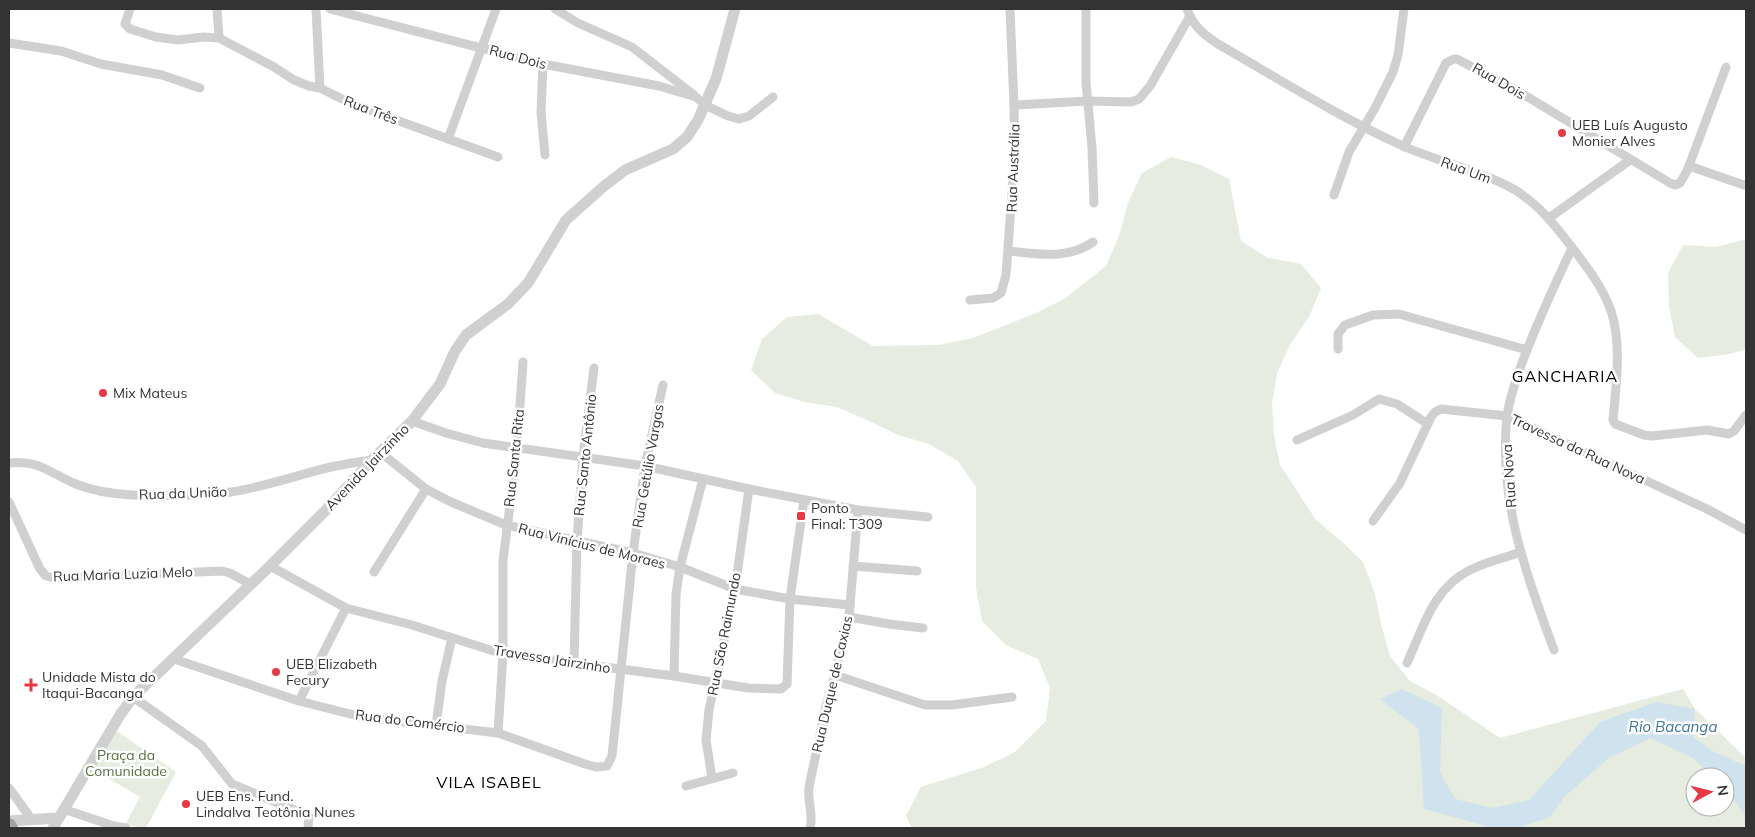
<svg xmlns="http://www.w3.org/2000/svg" width="1755" height="837" font-family="Mulish,sans-serif">
<style>
.green{fill:#e6ecdf;fill-rule:evenodd}
.water{fill:#cfe2ee}
.lines{fill:none;stroke-linecap:round;stroke-linejoin:round}
.minor{stroke:#d0d0d0;stroke-width:9}
.tertiary{stroke:#d0d0d0;stroke-width:11}
.trunk{stroke:#a2a2a2;stroke-width:14}
.poi-dot{fill:#e63946;stroke:#fff;stroke-width:2}
.labels{text-anchor:middle;dominant-baseline:central;stroke-width:5;stroke-linejoin:round;paint-order:stroke}
.street-label{font-size:14px;fill:#333;stroke:#fff}
.poi-label{font-size:14px;fill:#333;stroke:#fff;text-anchor:start}
.park-label{font-size:14px;fill:#56703f;stroke:#fff}
.water-label{font-size:15px;font-style:italic;fill:#3f7597;stroke:#fff}
.quarter-label{font-size:16px;letter-spacing:1px;fill:#000;stroke:#fff}
</style>
<rect width="100%" height="100%" fill="#fff"/>
<!-- green -->
<g class="green">
<path d="M 1171,157 L 1201,165 L 1229,179 L 1241,241 L 1268,258 L 1301,264 L 1321,288 L 1309,317 L 1291,343 L 1277,373 L 1272,404 L 1274,435 L 1280,465 L 1316,520 L 1340,540 L 1363,562 L 1375,594 L 1381,624 L 1390,656 L 1410,681 L 1438,696 L 1500,738 L 1683,689 L 1695,709 L 1746,758 L 1746,828 L 912,828 L 906,816 L 921,787 L 984,767 L 1015,752 L 1046,721 L 1050,688 L 1038,659 L 1006,645 L 982,621 L 976,588 L 976,487 L 958,461 L 929,444 L 898,435 L 867,420 L 837,407 L 805,402 L 775,393 L 751,370 L 762,339 L 787,317 L 818,314 L 873,346 L 939,345 L 973,338 L 1034,314 L 1064,299 L 1106,266 L 1119,236 L 1128,203 L 1142,173 ZM 1695,777 L 1725,777 L 1725,807 L 1695,807 Z"/>
<polygon points="1746,239 1746,349 1730,354 1698,358 1675,337 1669,306 1668,273 1683,245 1716,247"/>
<polygon points="117,731 176,772 146,828 125,825 140,797 93,769"/>
</g>
<!-- water -->
<polygon class="water" points="1402,689 1442,708 1440,772 1455,799 1492,808 1529,800 1600,722 1656,702 1695,709 1693,737 1712,751 1746,766 1746,816 1725,788 1725,777 1713,777 1693,758 1650,738 1609,758 1565,796 1549,818 1516,828 1494,828 1424,809 1419,729 1380,699"/>
<g class="lines">
<!-- minor -->
<g class="minor">
<polyline points="130,9 125,24 130,29 156,37 178,40 204,37 219,38 274,67 294,80 309,86 320,88 342,99 388,117 498,157"/>
<polyline points="217,9 219,38"/>
<polyline points="316,9 320,88"/>
<polyline points="330,9 543,64 659,86 696,97 705,105 728,116 739,119 749,116 773,97"/>
<polyline points="555,9 578,23 632,47 694,95"/>
<polyline points="1086,9 1086,82 1092,148 1094,203"/>
<path d="M 1187,9 C 1193,26 1203,34 1218,44 C 1279,79 1339,117 1403,146 C 1437,161 1473,169 1506,185 C 1531,197 1550,219 1567,241 C 1584,263 1602,285 1611,311 C 1622,343 1616,387 1613,420 L 1615,424 L 1644,435 L 1652,436 L 1707,430 L 1729,434 L 1734,431 L 1746,415"/>
<polyline points="9,43 61,51 101,64 162,75 200,88"/>
<polyline points="543,64 541,112 545,155"/>
<polyline points="1014,105 1087,101 1131,102 1139,99 1150,86 1190,16"/>
<polyline points="448,139 496,9"/>
<polyline points="1404,147 1446,63 1454,59 1457,59 1516,90 1670,183 1675,185 1680,183 1687,171 1726,67"/>
<polyline points="1689,166 1744,185"/>
<polyline points="1334,195 1349,152 1375,108 1393,72 1398,55 1404,9"/>
<polyline points="1549,218 1630,160"/>
<path d="M 1009,251 C 1039,254 1067,260 1093,242"/>
<polyline points="970,300 993,298 1001,293 1006,275 1015,152 1014,105 1010,9"/>
<polyline points="1338,349 1338,334 1345,325 1373,315 1399,314 1527,350"/>
<polyline points="412,421 446,433 483,443 645,466 749,489 858,510 928,517"/>
<polyline points="1297,440 1353,415 1379,399 1397,404 1428,424"/>
<polyline points="380,452 426,489 451,502 506,525 633,553 680,567 735,589 790,599 850,605"/>
<path d="M 9,463 C 41,460 49,473 76,484 C 93,491 114,494 132,495 C 164,496 199,496 231,492 C 265,487 297,475 331,467 C 344,464 358,462 372,460"/>
<polyline points="9,502 40,569 46,576 54,578 222,571 230,573 250,584"/>
<polyline points="1373,521 1400,483 1431,417 1435,412 1441,409 1507,416 1707,509 1746,530"/>
<polyline points="270,566 346,608 412,625 503,654 674,676 748,688 781,689 787,684 790,599 804,500"/>
<polyline points="853,566 917,571"/>
<polyline points="374,572 426,489"/>
<polyline points="849,617 889,624 923,628"/>
<path d="M 1554,650 C 1526,575 1498,498 1507,417 C 1509,399 1516,380 1522,363 C 1537,323 1554,286 1572,248"/>
<polyline points="174,659 299,701 362,717 498,733 585,764 596,767 607,766 612,756 633,553 645,466 663,385"/>
<polyline points="574,662 577,541 583,456 594,368"/>
<path d="M 1407,663 C 1423,628 1433,588 1470,570 C 1486,562 1504,558 1521,552"/>
<polyline points="835,675 925,705 952,705 1012,697"/>
<polyline points="674,676 676,594 680,567 703,479"/>
<polyline points="133,697 202,746 232,784 309,816 308,828"/>
<polyline points="299,701 346,608"/>
<polyline points="436,725 442,681 452,638"/>
<polyline points="498,733 503,654 503,561 517,448 523,362"/>
<polyline points="712,778 706,740 709,710 735,589 749,489"/>
<polyline points="686,786 733,773"/>
<polyline points="9,788 32,820"/>
<polyline points="63,809 114,826 126,828"/>
<path d="M 810,828 C 814,814 807,802 809,787 L 826,706 L 835,675 L 849,617 L 858,510"/>
</g>
<!-- tertiary -->
<g class="tertiary">
<polyline points="9,821 58,818"/>
<polyline points="53,828 120,715 133,697 270,566 326,510 372,460 412,421 440,384 455,351 466,335 508,304 528,283 566,220 603,187 625,170 673,149 687,137 698,120 716,79 735,9"/>
</g>
<!-- trunk -->
<polyline class="trunk" points="9,825 11,828"/>
</g>
<!-- markers -->
<g class="poi-dot">
<circle cx="1562" cy="133" r="5"/>
<circle cx="103" cy="393" r="5"/>
<rect x="796" y="511" width="10" height="10" rx="2.5"/>
<circle cx="276" cy="672" r="5"/>
<path d="M28.5 677.5h5v5h5v5h-5v5h-5v-5h-5v-5h5z"/>
<circle cx="186" cy="804" r="5"/>
</g>
<g class="labels">
<!-- street labels -->
<g class="street-label">
<text transform="translate(518 57) rotate(15)">Rua Dois</text>
<text transform="translate(1499 81) rotate(30)">Rua Dois</text>
<text transform="translate(371 110) rotate(21)">Rua Três</text>
<text transform="translate(1013 168) rotate(-88)">Rua Austrália</text>
<text transform="translate(1466 170) rotate(20)">Rua Um</text>
<text transform="translate(1578 449) rotate(25)">Travessa da Rua Nova</text>
<text transform="translate(585 455) rotate(-84)">Rua Santo Antônio</text>
<text transform="translate(514 458) rotate(-84)">Rua Santa Rita</text>
<text transform="translate(648 466) rotate(-80)">Rua Getúlio Vargas</text>
<text transform="translate(367 467) rotate(-46)">Avenida Jairzinho</text>
<text transform="translate(1509 476) rotate(-94)">Rua Nova</text>
<text transform="translate(183 493) rotate(-2)">Rua da União</text>
<text transform="translate(592 546) rotate(14)">Rua Vinícius de Moraes</text>
<text transform="translate(123 574) rotate(-2)">Rua Maria Luzia Melo</text>
<text transform="translate(724 634) rotate(-79)">Rua São Raimundo</text>
<text transform="translate(552 659) rotate(9)">Travessa Jairzinho</text>
<text transform="translate(832 684) rotate(-77)">Rua Duque de Caxias</text>
<text transform="translate(410 721) rotate(7)">Rua do Comércio</text>
</g>
<!-- poi labels -->
<g class="poi-label">
<text x="1572" y="125">UEB Luís Augusto<tspan x="1572" dy="16">Monier Alves</tspan></text>
<text x="113" y="393">Mix Mateus</text>
<text x="811" y="508">Ponto<tspan x="811" dy="16">Final: T309</tspan></text>
<text x="286" y="664">UEB Elizabeth<tspan x="286" dy="16">Fecury</tspan></text>
<text x="42" y="677">Unidade Mista do<tspan x="42" dy="16">Itaqui-Bacanga</tspan></text>
<text x="196" y="796">UEB Ens. Fund.<tspan x="196" dy="16">Lindalva Teotônia Nunes</tspan></text>
</g>
<!-- park labels -->
<g class="park-label">
<text x="126" y="755">Praça da<tspan x="126" dy="16">Comunidade</tspan></text>
</g>
<!-- water labels -->
<g class="water-label">
<text x="1673" y="726">Rio Bacanga</text>
</g>
<!-- quarter labels -->
<g class="quarter-label">
<text x="1565" y="376">GANCHARIA</text>
<text x="489" y="782">VILA ISABEL</text>
</g>
</g>
<!-- border -->
<rect width="1755" height="837" fill="none" stroke="#333333" stroke-width="20"/>
<!-- north arrow -->
<g transform="translate(1710 792) rotate(83)"><circle r="24" fill="#ffffff" stroke="#adadad"/>
<path d="M0-4L9 19L0 12L-9 19Z" fill="#e63946"/>
<text y="-8" font-size="14" font-weight="bold" text-anchor="middle" fill="#333333">N</text>
</g>
</svg>
